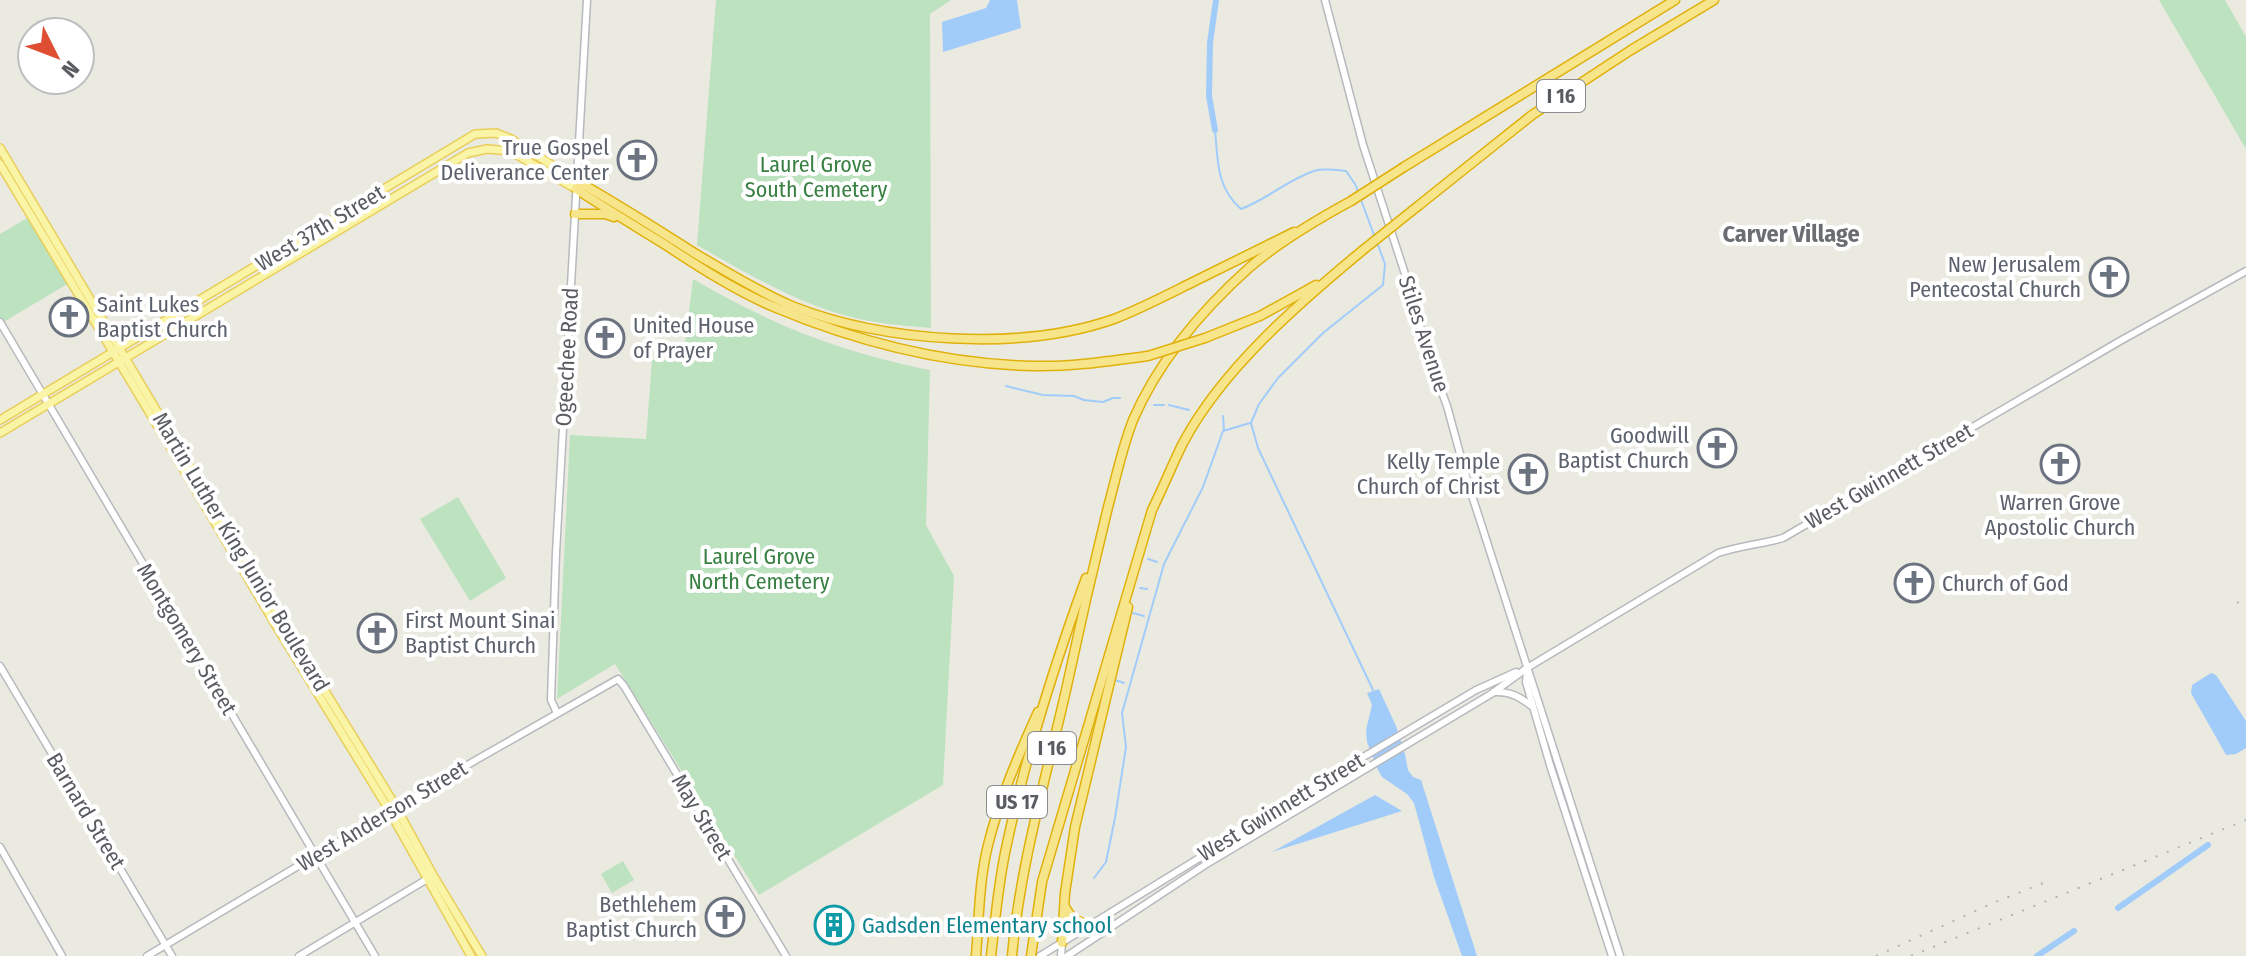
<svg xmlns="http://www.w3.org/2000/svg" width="2246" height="956" font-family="'Fira Sans Condensed',sans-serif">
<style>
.green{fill:#bde2c0}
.water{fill:#a1ccfa}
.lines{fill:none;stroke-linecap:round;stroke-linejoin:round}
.stream{stroke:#a1ccfa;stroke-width:2}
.canal{stroke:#a1ccfa;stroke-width:6}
.secondary-casing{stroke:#b6b9be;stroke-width:9}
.primary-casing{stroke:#e9ce5b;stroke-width:10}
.highway-casing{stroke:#e0b00b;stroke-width:11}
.secondary{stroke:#fff;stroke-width:6}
.primary{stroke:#faf4a6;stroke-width:7}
.highway{stroke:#f7e58c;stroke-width:8}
.rail{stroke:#b1b2b2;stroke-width:2;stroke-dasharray:2 10;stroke-linecap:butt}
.highway-bridge-casing{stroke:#e0b00b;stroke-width:11;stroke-linecap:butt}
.highway-bridge{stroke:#f7e58c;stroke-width:8}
.labels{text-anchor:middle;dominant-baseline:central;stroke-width:8;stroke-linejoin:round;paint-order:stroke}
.shield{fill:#fff;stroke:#8b8d90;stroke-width:2}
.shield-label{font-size:20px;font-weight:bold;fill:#595c61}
.worship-label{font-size:22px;fill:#5b616d;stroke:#fff;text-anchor:end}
.park-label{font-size:22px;fill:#388042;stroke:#fff}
.street-label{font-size:22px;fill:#595c61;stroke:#fff}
.culture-label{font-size:22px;fill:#0d838f;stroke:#fff;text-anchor:start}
.neighbourhood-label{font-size:24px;font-weight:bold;fill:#6a6e72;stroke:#fff}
</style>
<rect width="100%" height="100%" fill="#ebeae0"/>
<!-- green -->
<g class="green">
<path d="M 716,0 L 951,0 L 930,14 L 931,328 C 913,326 894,325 875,322 C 811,312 753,277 697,245 Z"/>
<polygon points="2159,0 2225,0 2246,37 2246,149"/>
<polygon points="34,214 74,280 2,323 0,319 0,234"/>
<path d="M 693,279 C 771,325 841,352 930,370 L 926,525 L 954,576 L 943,785 L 759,895 L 615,664 L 557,699 L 570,435 L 646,439 L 652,360 L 683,360 Z"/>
<polygon points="458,497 506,578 470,601 420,519"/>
<polygon points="623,861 634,880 612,893 601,874"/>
</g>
<!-- water -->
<g class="water">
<polygon points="990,0 1017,0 1021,28 943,52 942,22 986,8"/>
<polygon points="2211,673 2216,675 2246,721 2246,748 2236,754 2226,755 2191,693 2192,685"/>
<polygon points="1379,689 1396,726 1405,754 1408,770 1413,777 1421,780 1477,956 1462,956 1434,877 1414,803 1407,794 1382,777 1378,770 1367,742 1366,730 1372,705 1367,693"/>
<polygon points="1375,795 1402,811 1272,852"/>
</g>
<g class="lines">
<!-- stream -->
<g class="stream">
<path d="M 1215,130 C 1218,161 1216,187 1241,209 C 1266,200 1289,179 1314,171 C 1324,168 1336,170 1346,171 L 1355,184 L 1359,194"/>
<polyline points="1361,200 1374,235"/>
<polyline points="1006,386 1043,395 1074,396 1084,400 1103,402 1113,398 1120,398"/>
<polyline points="1154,405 1164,405"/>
<polyline points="1169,405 1189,410"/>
<polyline points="1223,416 1224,430"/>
<polyline points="1148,559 1157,562"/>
<polyline points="1140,588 1147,589"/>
<polyline points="1133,613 1144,616"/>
<polyline points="1115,680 1124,683"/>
<polyline points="1373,690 1258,448 1251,423 1259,404 1278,378 1323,333 1383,285 1385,264 1378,245"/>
<polyline points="1094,878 1106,862 1115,818 1126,747 1122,713 1164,564 1203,487 1223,431 1250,423"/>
</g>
<!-- canal -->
<g class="canal">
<polyline points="1215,130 1209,96 1210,43 1216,0"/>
<polyline points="2118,908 2208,845"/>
<polyline points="2037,956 2074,931"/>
</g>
<defs>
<g id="secondary">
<polyline points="1325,0 1363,145 1407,280 1429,357 1447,406 1468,483 1620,956"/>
<polyline points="0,322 375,956"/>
<polyline points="0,666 172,956"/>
<polyline points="1527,671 1526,682 1550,765 1612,956"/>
<path d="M 1494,692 C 1510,691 1520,697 1533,707"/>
<polyline points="557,713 551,700 556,553 587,0"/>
<polyline points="0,847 62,956"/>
<polyline points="147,956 476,760 618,679 624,686 786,956"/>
<polyline points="299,956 429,878"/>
<polyline points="1040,956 1360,759 1476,690 1516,672"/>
<polyline points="1061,956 1062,943"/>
<path d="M 1067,956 L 1205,865 L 1491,694 L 1527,668 L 1718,553 C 1740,546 1761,544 1783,538 L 2120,341 L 2246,271"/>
</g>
<g id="primary">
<polyline points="0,148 285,626 392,800 433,875 482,956"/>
<polyline points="0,164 181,465 278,629 386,805 471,956"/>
<polyline points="0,420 475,134 496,133 511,139 577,181"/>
<polyline points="0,433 468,153 487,149 510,151 576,189"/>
</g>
<g id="highway">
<polyline points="1404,167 1675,0"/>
<path d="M 577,181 C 617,204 657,229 696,254 C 727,272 759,292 792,306 C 883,342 1020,352 1114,319 C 1140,309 1165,296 1191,283 C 1225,266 1259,249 1294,232"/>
<path d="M 576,189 C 605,208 635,226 664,244 C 699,267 736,291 774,307 C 855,341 945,364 1033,366 C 1071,367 1110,361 1148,356"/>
<polyline points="1418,206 1532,115 1631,50 1714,0"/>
<polyline points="575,214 605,214 614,217"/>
<polyline points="1205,338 1260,316 1316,285"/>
<polyline points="1065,907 1072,918 1088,926"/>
<polyline points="1062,943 1065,893 1075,827 1128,607"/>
<path d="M 976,956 C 979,919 979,881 988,845 C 999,800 1019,754 1038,712"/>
<path d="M 991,956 C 995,922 998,887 1005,853 C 1024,761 1054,666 1086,578"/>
<path d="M 1012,956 C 1020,865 1046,778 1066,690 C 1079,629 1093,568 1108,507 C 1116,478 1122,448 1133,420 C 1158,362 1203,309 1250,267 C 1278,243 1318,219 1351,201"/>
<path d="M 1031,956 L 1042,882 L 1152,510 C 1163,488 1172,465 1183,443 C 1223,368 1299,303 1363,250"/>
</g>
</defs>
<!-- secondary casing -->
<use href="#secondary" class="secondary-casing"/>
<!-- primary casing -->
<use href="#primary" class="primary-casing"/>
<!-- highway casing -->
<use href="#highway" class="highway-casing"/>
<!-- secondary -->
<use href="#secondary" class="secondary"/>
<!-- primary -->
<use href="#primary" class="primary"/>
<!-- highway -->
<use href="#highway" class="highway"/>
<!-- rail -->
<g class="rail">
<polyline points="2237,603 2246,597"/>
<polyline points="1876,956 1993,903 2051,880"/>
<polyline points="1911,956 2246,820"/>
</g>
<defs>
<g id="highway-bridge">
<polyline points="1351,201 1404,167"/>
<polyline points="1363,250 1418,206"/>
<polyline points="1148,356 1205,338"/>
</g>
</defs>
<!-- highway-bridge casing -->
<use href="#highway-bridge" class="highway-bridge-casing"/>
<!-- highway-bridge -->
<use href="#highway-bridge" class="highway-bridge"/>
</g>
<!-- icons -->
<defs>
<symbol id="church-ring" viewBox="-11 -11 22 22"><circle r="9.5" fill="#fff" stroke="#6b7280" stroke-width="1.5"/><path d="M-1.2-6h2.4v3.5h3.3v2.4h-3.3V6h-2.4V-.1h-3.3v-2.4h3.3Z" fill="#6b7280"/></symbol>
<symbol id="building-ring" viewBox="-11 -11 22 22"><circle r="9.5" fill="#fff" stroke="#0f9aa8" stroke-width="1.5"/><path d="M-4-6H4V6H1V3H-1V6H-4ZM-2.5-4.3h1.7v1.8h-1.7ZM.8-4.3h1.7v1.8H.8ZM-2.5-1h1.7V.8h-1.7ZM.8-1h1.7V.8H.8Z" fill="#0f9aa8"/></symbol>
</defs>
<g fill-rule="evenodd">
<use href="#church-ring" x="615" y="138" width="44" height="44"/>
<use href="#church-ring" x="2087" y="255" width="44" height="44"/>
<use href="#church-ring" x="47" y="295" width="44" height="44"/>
<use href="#church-ring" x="583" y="316" width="44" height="44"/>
<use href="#church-ring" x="1695" y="426" width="44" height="44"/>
<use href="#church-ring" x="2038" y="442" width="44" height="44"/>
<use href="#church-ring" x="1506" y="452" width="44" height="44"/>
<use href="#church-ring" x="1892" y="561" width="44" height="44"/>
<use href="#church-ring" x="355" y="611" width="44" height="44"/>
<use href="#church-ring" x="703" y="895" width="44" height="44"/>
<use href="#building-ring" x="812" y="903" width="44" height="44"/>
</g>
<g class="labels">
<!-- shield labels -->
<g class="shield">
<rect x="1537" y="80" width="48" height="32" rx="6"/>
<rect x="1028" y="732" width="48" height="32" rx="6"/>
<rect x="987" y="786" width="60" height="32" rx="6"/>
</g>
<g class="shield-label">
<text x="1561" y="96">I 16</text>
<text x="1052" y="748">I 16</text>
<text x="1017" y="802">US 17</text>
</g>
<!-- worship labels -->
<g class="worship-label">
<text x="609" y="147">True Gospel<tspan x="609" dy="25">Deliverance Center</tspan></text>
<text x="2081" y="264">New Jerusalem<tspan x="2081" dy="25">Pentecostal Church</tspan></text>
<text x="97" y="304" text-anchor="start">Saint Lukes<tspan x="97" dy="25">Baptist Church</tspan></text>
<text x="633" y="325" text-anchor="start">United House<tspan x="633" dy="25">of Prayer</tspan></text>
<text x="1689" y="435">Goodwill<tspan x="1689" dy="25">Baptist Church</tspan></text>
<text x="1500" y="461">Kelly Temple<tspan x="1500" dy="25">Church of Christ</tspan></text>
<text x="2060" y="502" text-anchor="middle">Warren Grove<tspan x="2060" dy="25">Apostolic Church</tspan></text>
<text x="1942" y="583" text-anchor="start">Church of God</text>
<text x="405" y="620" text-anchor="start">First Mount Sinai<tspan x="405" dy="25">Baptist Church</tspan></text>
<text x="697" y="904">Bethlehem<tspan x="697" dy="25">Baptist Church</tspan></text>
</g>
<!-- park labels -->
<g class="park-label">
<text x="816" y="164">Laurel Grove<tspan x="816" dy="25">South Cemetery</tspan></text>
<text x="759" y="556">Laurel Grove<tspan x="759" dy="25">North Cemetery</tspan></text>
</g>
<!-- street labels -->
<g class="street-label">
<text transform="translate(320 228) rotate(-31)">West 37th Street</text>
<text transform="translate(1424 334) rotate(72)">Stiles Avenue</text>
<text transform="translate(567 357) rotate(-87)">Ogeechee Road</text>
<text transform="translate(1889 476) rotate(-30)">West Gwinnett Street</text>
<text transform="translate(241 552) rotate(59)">Martin Luther King Junior Boulevard</text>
<text transform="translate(187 639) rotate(59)">Montgomery Street</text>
<text transform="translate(1281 807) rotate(-31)">West Gwinnett Street</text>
<text transform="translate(86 811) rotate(59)">Barnard Street</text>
<text transform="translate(382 816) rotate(-31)">West Anderson Street</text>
<text transform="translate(702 817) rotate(59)">May Street</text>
</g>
<!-- culture labels -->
<g class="culture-label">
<text x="862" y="925">Gadsden Elementary school</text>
</g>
<!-- neighbourhood labels -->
<g class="neighbourhood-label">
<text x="1791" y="234">Carver Village</text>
</g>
</g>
<!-- north arrow -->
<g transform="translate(56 56) rotate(132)"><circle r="38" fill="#ffffff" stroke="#bdbec0" stroke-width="2"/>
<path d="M0-6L14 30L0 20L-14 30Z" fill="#df4e32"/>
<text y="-12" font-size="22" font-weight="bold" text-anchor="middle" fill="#595c61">N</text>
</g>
</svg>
